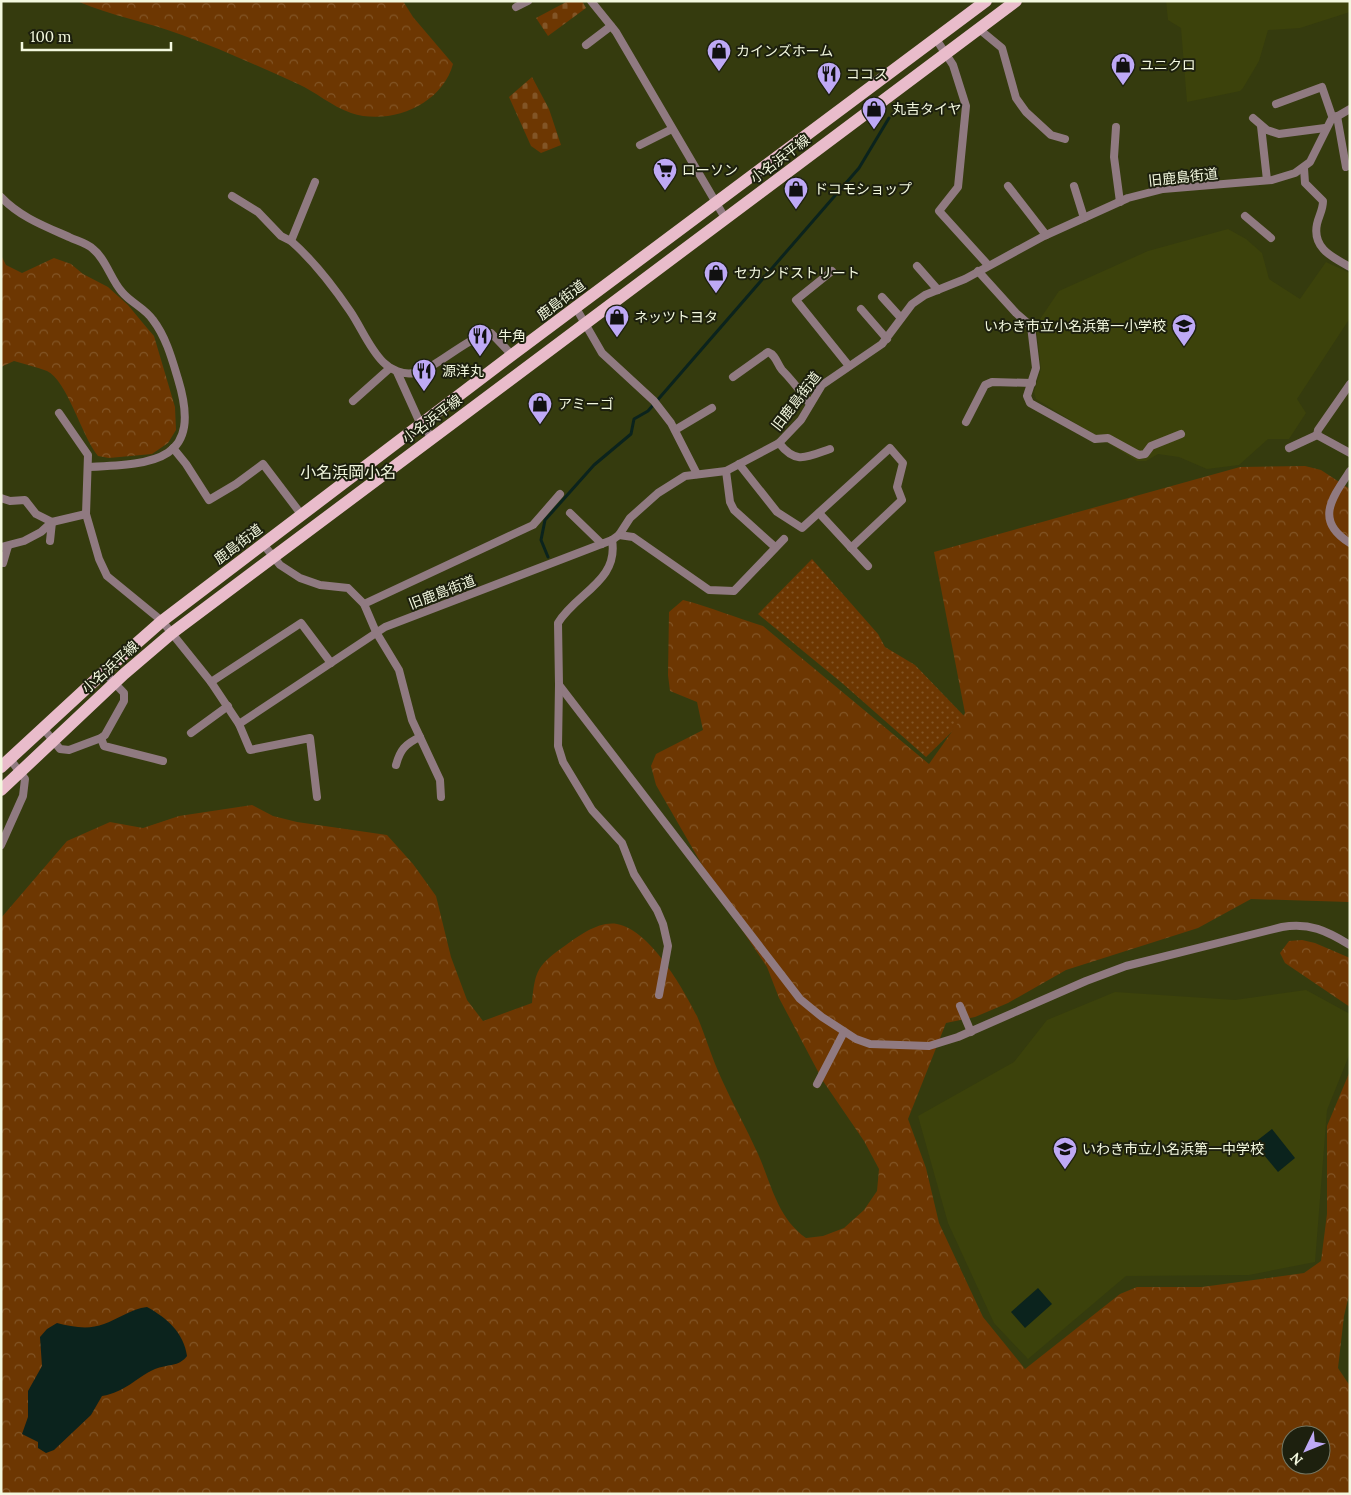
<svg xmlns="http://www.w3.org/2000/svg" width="1351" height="1495" font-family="Lora,'Noto Sans JP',serif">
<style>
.built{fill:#3c420b}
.grass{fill:url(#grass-dots)}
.forest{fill:url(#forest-crowns);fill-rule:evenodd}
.cemetery{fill:url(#cemetery-stones)}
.water{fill:#0b231d}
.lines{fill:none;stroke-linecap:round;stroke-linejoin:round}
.stream{stroke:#0b231d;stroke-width:3}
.minor{stroke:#907a81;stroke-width:8}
.primary{stroke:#e9bccb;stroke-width:12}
.labels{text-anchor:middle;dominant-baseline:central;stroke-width:4;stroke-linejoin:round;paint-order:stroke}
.poi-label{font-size:14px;fill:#f3f8df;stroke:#1d200e;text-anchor:start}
.street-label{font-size:14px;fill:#f3f8df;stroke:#1d200e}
.quarter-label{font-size:16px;fill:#f3f8df;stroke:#1d200e}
</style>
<defs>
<pattern id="grass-dots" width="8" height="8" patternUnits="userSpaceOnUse" patternTransform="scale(1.25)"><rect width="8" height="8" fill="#6d3702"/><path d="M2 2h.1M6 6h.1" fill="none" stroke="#825526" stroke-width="1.8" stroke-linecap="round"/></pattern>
<pattern id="forest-crowns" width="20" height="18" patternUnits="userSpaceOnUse" patternTransform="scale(1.25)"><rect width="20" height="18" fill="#6d3702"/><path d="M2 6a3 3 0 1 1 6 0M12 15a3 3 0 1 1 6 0" fill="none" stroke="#825526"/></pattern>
<pattern id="cemetery-stones" width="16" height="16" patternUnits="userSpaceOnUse" patternTransform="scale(1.25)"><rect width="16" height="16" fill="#6d3702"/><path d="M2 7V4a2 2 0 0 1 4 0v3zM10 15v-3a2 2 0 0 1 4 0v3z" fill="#825526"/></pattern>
</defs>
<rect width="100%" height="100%" fill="#353b0e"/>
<!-- built -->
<g class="built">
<polygon points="1166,1 1350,1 1350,12 1300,28 1268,30 1259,61 1243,88 1240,91 1187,102 1181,28 1168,20"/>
<polygon points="1228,229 1246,239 1262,253 1269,279 1300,299 1326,262 1350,273 1350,318 1297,399 1306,413 1289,439 1268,439 1239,465 1207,469 1179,457 1158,454 1146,461 1137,461 1036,399 1034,392 1041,369 1036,325 1059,291 1148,251"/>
<polygon points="1306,990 1350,1014 1350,1053 1327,1110 1315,1262 1249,1275 1126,1276 1028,1359 994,1323 948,1223 918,1116 1014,1062 1047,1020 1115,992 1235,1000"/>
</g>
<!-- grass -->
<polygon class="grass" points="812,559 878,634 885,647 915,665 966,718 926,757 842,683 758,614"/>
<!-- forest -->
<g class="forest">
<path d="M 77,1 L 403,1 L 413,17 L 453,64 C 442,105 390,126 351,113 C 331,106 316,92 298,84 C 260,67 221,49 182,35 C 148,22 111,16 77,1 Z"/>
<path d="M 1,255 L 6,265 L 22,273 L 54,258 L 71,264 L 83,274 L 108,287 L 128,305 L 147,328 L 154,336 L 175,407 L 176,430 L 168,443 L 152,454 L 109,458 L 98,456 C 81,435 67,380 47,371 C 37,367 24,364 14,361 L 1,367 Z"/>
<path d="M 1305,466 L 1321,470 L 1350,489 L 1349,902 L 1251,899 L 1198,928 L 1066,970 L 1008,1003 L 975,1017 L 946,1023 L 908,1119 L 926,1168 L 939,1223 L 983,1317 L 1025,1369 L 1120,1294 L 1137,1287 L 1202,1287 L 1304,1273 L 1321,1261 L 1327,1214 L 1327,1126 L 1350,1071 L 1350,1291 L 1344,1316 L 1338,1368 L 1350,1386 L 1350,1494 L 1,1494 L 1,918 L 67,841 L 110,822 L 143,828 L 179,816 L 252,805 L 273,816 L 297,822 L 387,835 L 413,864 L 436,896 L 451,957 L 467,1000 L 483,1021 L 532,1003 C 535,969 538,965 566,945 C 580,935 599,921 617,924 C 650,930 683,988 697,1016 C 706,1037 712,1059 722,1080 C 733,1105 747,1129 758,1154 C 772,1185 777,1217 806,1238 L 823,1236 L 844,1228 L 864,1210 L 877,1191 L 879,1169 L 864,1141 L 823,1081 L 779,998 L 767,967 L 724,903 L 656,785 L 651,766 L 656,754 L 703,730 L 697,702 L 670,691 L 668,675 L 669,612 L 683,600 C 711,607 736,618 763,626 L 929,764 L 965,713 L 934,552 L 1240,467 ZM 1291,1435 L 1321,1435 L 1321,1465 L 1291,1465 Z"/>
<polygon points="1302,940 1315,943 1350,958 1350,1007 1285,963 1280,953 1289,941"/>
</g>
<!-- cemetery -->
<g class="cemetery">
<polygon points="568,1 582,1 586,8 548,36 536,18"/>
<polygon points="532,77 549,109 561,145 541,153 531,146 509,97"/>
</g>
<!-- water -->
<g class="water">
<polygon points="1272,1129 1295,1158 1278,1172 1254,1143"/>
<polygon points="1038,1288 1052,1304 1025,1328 1011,1312"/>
<path d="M 147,1307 C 167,1318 184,1333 187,1356 C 179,1367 167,1364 155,1369 C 135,1378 126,1392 102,1396 L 91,1415 L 54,1450 L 46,1453 L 38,1448 L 38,1442 L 22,1434 L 28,1417 L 28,1391 L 42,1366 L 40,1337 L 47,1329 L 57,1323 C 72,1327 89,1330 104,1324 C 118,1319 131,1309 147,1307 Z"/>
</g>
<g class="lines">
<!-- stream -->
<polyline class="stream" points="548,557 541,540 545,520 594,465 631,434 634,419 648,411 859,168 889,118"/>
<!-- minor -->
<g class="minor">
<polyline points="591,1 616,32 725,218"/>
<polyline points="516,7 528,1"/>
<polyline points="979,29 1002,48 1016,98 1026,112 1051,135 1065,139"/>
<polyline points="936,39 953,65 966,106 958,187 939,211 988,265"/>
<polyline points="586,45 611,26"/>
<polyline points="1276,104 1322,87 1333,119"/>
<polyline points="1337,116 1346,167"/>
<polyline points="1253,118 1267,130 1279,134 1325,128"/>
<polyline points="1261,126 1267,180"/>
<polyline points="1116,127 1114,157 1120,202"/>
<polyline points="640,145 672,129"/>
<path d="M 1304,168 L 1305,183 L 1323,201 C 1323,210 1319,215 1317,224 C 1312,248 1332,257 1350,267"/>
<path d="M 315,182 L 291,241 C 314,261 333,286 350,311 C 361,327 369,348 383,362 C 391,370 403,375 414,373 C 435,370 466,337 491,333 L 512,355"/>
<polyline points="1008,186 1046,235"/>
<polyline points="1074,186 1084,218"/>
<polyline points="232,196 258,212 281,236 291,241"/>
<path d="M 1,197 C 20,217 44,226 69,237 C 77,241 87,243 93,249 C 106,259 111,280 122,292 C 131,303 145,308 153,320 C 166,337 172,359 178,379 C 203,461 156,464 89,467"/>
<polyline points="1245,216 1271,238"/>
<polyline points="917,266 938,290"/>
<polyline points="832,271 796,300 849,366"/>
<polyline points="978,271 1016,313 1031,326 1036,368 1027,396 1030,403 1095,439 1108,438 1139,455 1145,454 1151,446 1181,434"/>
<polyline points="882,297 901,318"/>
<polyline points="576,308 602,353 654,401 671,423 697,474"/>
<polyline points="861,309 887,339"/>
<polyline points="397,372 421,425 433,438"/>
<path d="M 733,377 L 768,352 C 776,355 777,364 782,370 C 793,381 801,392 810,404"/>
<polyline points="1350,384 1318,430 1317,435 1350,453"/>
<polyline points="353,401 390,368"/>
<polyline points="59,413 88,455 86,514 99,559 107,576 162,621 211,682 239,724 385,627 612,540 619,535 630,518 658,493 685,476 726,471 779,443 801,420 822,385 882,344 912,304 925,295 965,279 1044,236 1128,198 1163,189 1272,180 1295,173 1310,162 1331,120 1350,109"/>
<polyline points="966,422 985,385 992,382 1032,383"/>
<polyline points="675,430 712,408"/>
<path d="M 779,443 C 796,465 807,457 830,449"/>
<polyline points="173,448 186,464 209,500 236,484 263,464 301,514"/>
<polyline points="1289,448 1317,435"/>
<polyline points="739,464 777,512 802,528 890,448 903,463 897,487 902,500 851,548"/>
<polyline points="726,471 730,502 734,510 775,547"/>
<path d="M 1350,471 C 1332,498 1314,521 1350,543"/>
<polyline points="1,498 10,501 25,500 36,514 52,522 50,541"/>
<polyline points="570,513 602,544"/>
<polyline points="819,513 868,566"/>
<polyline points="619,535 633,537 709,590 734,591 784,539"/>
<path d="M 612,540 C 619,581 576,593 558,623 L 559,685 L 800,999 L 822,1017 L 856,1039 L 870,1044 L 929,1046 L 958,1037 L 1086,981 L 1126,966 L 1282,927 C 1309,922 1327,931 1350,945"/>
<polyline points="263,544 280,565 300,578 320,585 348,588 364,604 376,632 399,670 412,720 440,780 441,797"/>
<polyline points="1,547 24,541 41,532 52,522 86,514"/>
<polyline points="3,563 8,546"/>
<polyline points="364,604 533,525 560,494"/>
<polyline points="211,682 301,623 331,663"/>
<polyline points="559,685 558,746 563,762 592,810 622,843 634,874 657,910 663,924 668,946 659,995"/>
<polyline points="239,724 250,750 310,738 317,797"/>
<polyline points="43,728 60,749 69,750 101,738 105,735 124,701 124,693 104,672"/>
<polyline points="191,733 228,706"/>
<polyline points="101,738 104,746 163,761"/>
<path d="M 396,765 C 400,750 405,744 420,737"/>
<polyline points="1,845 23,796 25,779 10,759"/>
<polyline points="960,1006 971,1032"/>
<polyline points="817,1084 844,1032"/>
</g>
<!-- primary -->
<g class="primary">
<polyline points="1,767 104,672 162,621 512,355 986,1"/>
<polyline points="1,790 124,674 172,633 1016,1"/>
</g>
</g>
<!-- icons -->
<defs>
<symbol id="shop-pin" viewBox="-11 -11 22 30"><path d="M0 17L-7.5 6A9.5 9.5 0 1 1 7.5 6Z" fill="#bea9f5" stroke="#1d200e"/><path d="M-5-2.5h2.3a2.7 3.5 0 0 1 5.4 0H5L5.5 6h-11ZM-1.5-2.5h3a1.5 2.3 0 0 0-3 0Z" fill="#111"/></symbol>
<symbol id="restaurant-pin" viewBox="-11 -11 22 30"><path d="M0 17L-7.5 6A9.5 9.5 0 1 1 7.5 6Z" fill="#bea9f5" stroke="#1d200e"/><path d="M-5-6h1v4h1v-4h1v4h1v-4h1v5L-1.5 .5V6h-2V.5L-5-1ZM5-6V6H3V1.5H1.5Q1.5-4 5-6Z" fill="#111"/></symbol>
<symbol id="supermarket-pin" viewBox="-11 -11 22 30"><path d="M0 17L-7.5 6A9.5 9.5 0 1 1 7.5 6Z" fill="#bea9f5" stroke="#1d200e"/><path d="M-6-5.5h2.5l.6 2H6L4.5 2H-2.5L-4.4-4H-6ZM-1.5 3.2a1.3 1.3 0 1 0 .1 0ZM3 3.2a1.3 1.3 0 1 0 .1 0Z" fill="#111"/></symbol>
<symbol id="school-pin" viewBox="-11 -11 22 30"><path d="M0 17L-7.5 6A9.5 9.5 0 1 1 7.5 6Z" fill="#bea9f5" stroke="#1d200e"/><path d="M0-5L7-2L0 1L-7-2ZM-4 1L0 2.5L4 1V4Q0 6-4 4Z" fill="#111"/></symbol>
</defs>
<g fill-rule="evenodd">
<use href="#shop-pin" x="705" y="37" width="28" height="38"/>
<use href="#shop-pin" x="1109" y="51" width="28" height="38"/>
<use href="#restaurant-pin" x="815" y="60" width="28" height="38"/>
<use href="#shop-pin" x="860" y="95" width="28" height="38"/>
<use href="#supermarket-pin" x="651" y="156" width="28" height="38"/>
<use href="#shop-pin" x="782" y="175" width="28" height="38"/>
<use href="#shop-pin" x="702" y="259" width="28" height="38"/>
<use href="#shop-pin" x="603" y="303" width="28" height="38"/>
<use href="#school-pin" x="1170" y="312" width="28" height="38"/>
<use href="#restaurant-pin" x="466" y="322" width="28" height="38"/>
<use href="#restaurant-pin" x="410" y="357" width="28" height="38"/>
<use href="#shop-pin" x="526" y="390" width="28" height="38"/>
<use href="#school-pin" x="1051" y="1135" width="28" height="38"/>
</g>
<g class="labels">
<!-- poi labels -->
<g class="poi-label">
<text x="736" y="51">カインズホーム</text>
<text x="1140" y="65">ユニクロ</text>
<text x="846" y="74">ココス</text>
<text x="892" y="109">丸吉タイヤ</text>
<text x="682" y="170">ローソン</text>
<text x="814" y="189">ドコモショップ</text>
<text x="734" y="273">セカンドストリート</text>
<text x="634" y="317">ネッツトヨタ</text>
<text x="1166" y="326" text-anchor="end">いわき市立小名浜第一小学校</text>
<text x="498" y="336">牛角</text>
<text x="442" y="371">源洋丸</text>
<text x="558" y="404">アミーゴ</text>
<text x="1082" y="1149">いわき市立小名浜第一中学校</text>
</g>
<!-- street labels -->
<g class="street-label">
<text transform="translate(780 159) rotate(-37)">小名浜平線</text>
<text transform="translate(1183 177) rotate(-6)">旧鹿島街道</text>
<text transform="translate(561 300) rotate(-37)">鹿島街道</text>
<text transform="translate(796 401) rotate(-52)">旧鹿島街道</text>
<text transform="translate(432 419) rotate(-37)">小名浜平線</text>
<text transform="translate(238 544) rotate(-37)">鹿島街道</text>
<text transform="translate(442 592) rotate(-21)">旧鹿島街道</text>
<text transform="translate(110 667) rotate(-42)">小名浜平線</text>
</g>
<!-- quarter labels -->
<g class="quarter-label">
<text x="348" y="472">小名浜岡小名</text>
</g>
</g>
<!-- border -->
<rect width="1351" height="1495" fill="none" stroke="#f3f8df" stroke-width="5"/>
<!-- north arrow -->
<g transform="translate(1306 1450) rotate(227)"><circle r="24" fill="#1d200e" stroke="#737662"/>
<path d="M0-4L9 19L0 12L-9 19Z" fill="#bea9f5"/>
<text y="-8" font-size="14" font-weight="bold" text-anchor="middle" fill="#f3f8df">N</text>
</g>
<!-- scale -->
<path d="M22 42v8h149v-8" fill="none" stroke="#f3f8df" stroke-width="2.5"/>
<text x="30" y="42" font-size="15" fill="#f3f8df" stroke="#1d200e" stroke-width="4" paint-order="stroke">100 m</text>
</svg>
